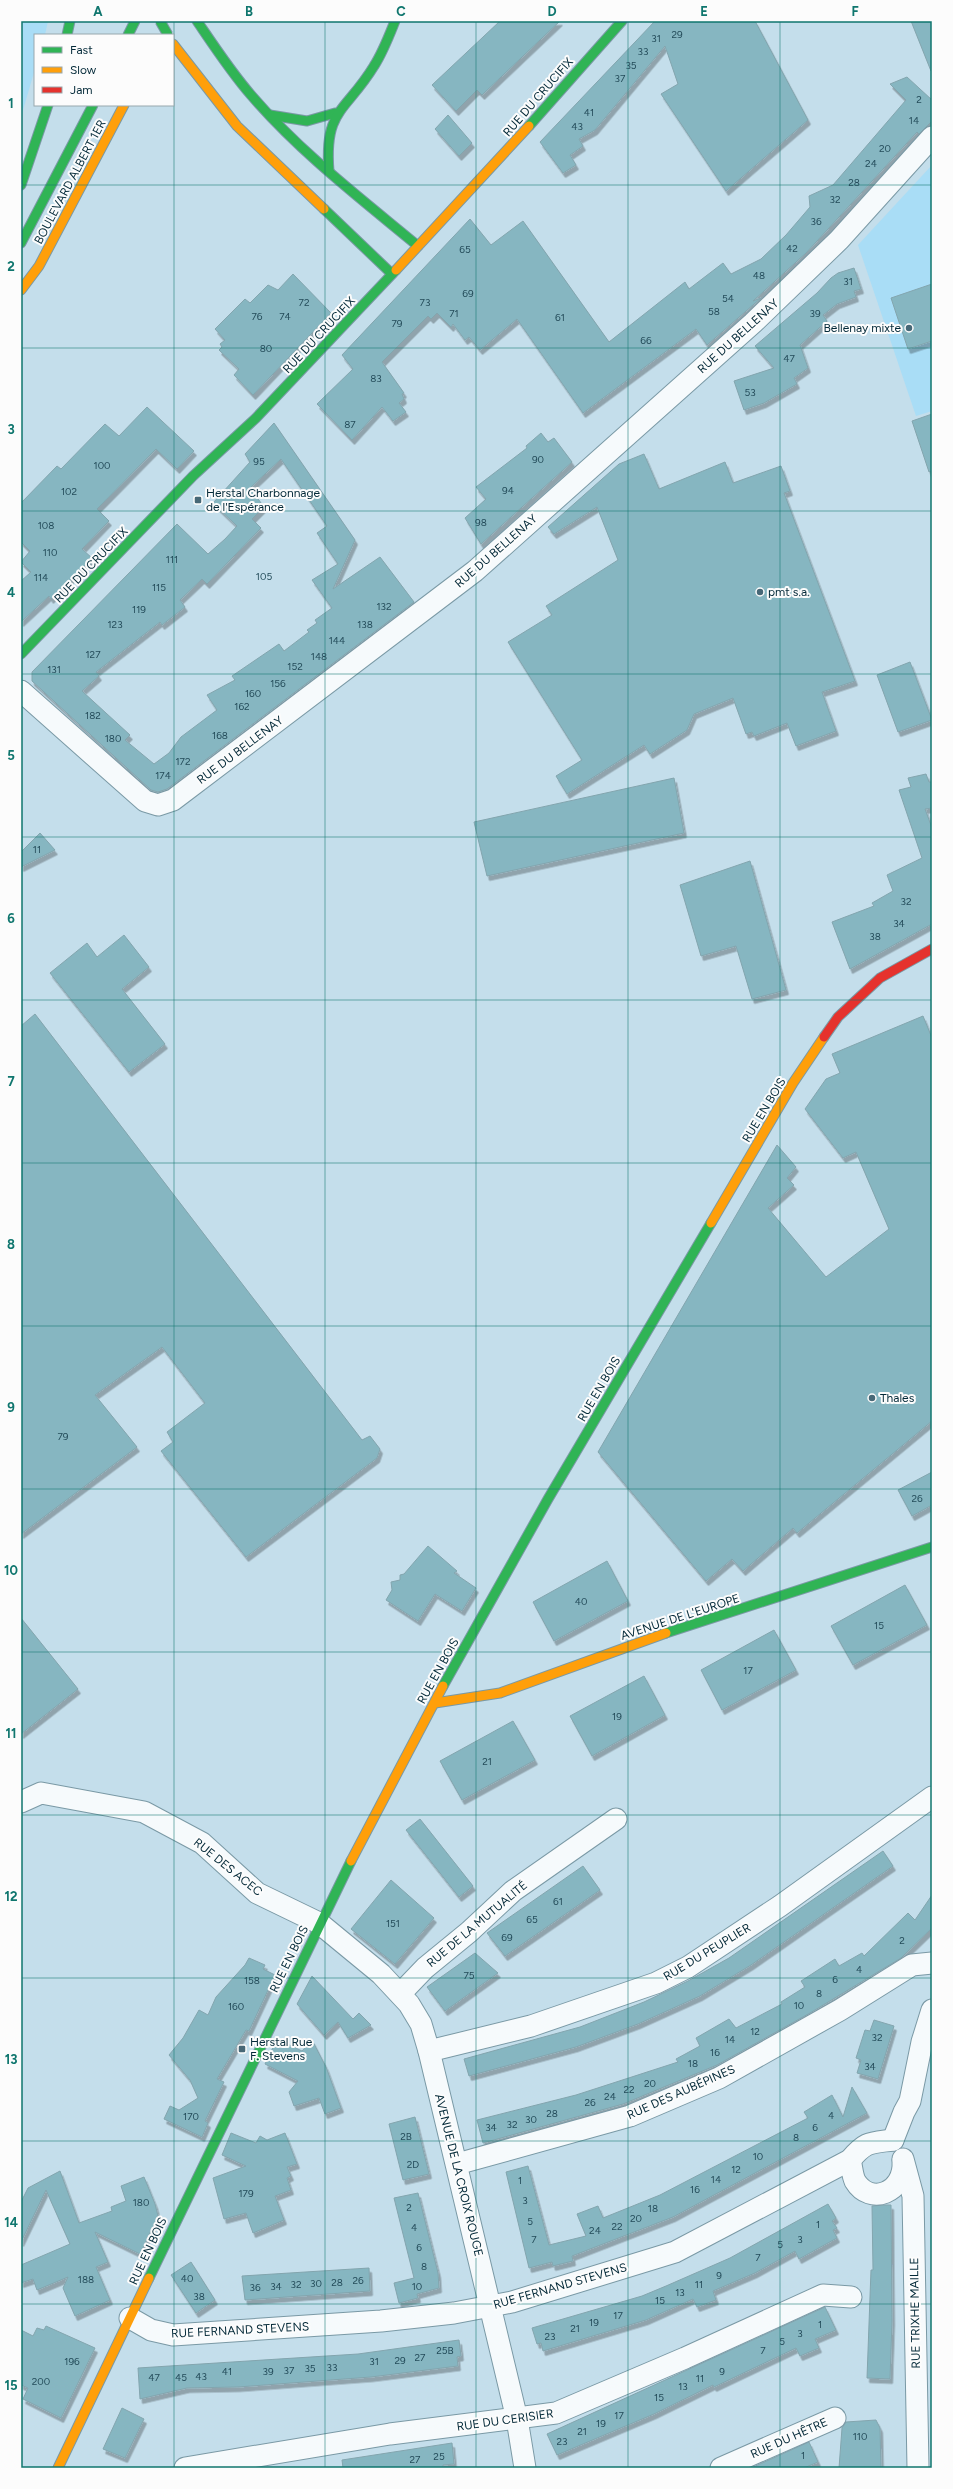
<svg xmlns="http://www.w3.org/2000/svg" width="953" height="2489" font-family="Figtree,sans-serif">
<style>
.built{fill:#a9ddf6}
.building{fill:#86b6c1;stroke:#83a5ae;fill-rule:evenodd;filter:url(#shadow)}
.lines{fill:none;stroke-linecap:round;stroke-linejoin:round}
.street-casing{stroke:#7a99a5;stroke-width:23}
.fast-casing{stroke:#7a99a5;stroke-width:11}
.slow-casing{stroke:#7a99a5;stroke-width:11}
.jam-casing{stroke:#7a99a5;stroke-width:11}
.street{stroke:#f6fafc;stroke-width:21}
.fast{stroke:#30b455;stroke-width:9}
.slow{stroke:#ff9f0a;stroke-width:9}
.jam{stroke:#e5322d;stroke-width:9}
.fast-bridge-casing{stroke:#7a99a5;stroke-width:11;stroke-linecap:butt}
.fast-bridge{stroke:#30b455;stroke-width:9}
.grid{fill:none;stroke:#0f766e;stroke-width:1;stroke-opacity:0.55}
.poi-dot{fill:#476877;stroke:#fcfcfc;stroke-width:1.5}
.labels{text-anchor:middle;dominant-baseline:central;stroke-width:4;stroke-linejoin:round;paint-order:stroke}
.number-label{font-size:10px;fill:#244c5a}
.street-label{font-size:12px;fill:#032938;stroke:#fcfcfc}
.poi-label{font-size:12px;fill:#032938;stroke:#fcfcfc;text-anchor:start}
.neatline{fill:none;stroke:#0f766e;stroke-width:1.5}
.grid-label{font-size:13px;text-anchor:middle;font-weight:bold;fill:#0f766e}
</style>
<defs>
<filter id="shadow"><feDropShadow dx="2.5" dy="4.5" stdDeviation="0" flood-color="#0004"/></filter>
</defs>
<rect width="100%" height="100%" fill="#c4deeb"/>
<!-- built -->
<g class="built">
<polygon points="21,21 48,21 45,35 35,35 35,69 21,117"/>
<polygon points="932,165 932,411 916,416 858,245"/>
</g>
<!-- building -->
<g class="building">
<polygon points="500,21 560,21 482,95 477,90 456,111 432,85"/>
<polygon points="655,21 755,21 808,120 726,191 661,94 678,84 665,46 595,130 579,139 583,146 570,155 576,165 563,173 540,142"/>
<polygon points="911,21 932,21 932,71 931,71"/>
<polygon points="907,77 932,100 932,121 919,134 917,132 806,253 753,301 761,298 707,345 696,329 583,413 517,319 480,350 469,337 465,340 453,324 451,327 437,313 431,319 428,316 382,362 404,393 402,394 404,399 399,403 406,412 393,421 382,407 352,440 317,404 353,369 342,355 470,219 491,245 523,221 609,342 685,282 689,289 723,263 731,274 761,259 786,235 810,207 809,196 833,185 906,100 890,84"/>
<polygon points="448,115 472,143 459,156 435,129"/>
<polygon points="854,268 861,289 854,291 856,297 837,304 823,315 827,321 800,345 808,368 794,378 797,384 764,403 744,410 734,381 774,368 755,346 817,293 831,278 838,273"/>
<polygon points="293,274 331,313 253,395 234,375 239,369 219,350 222,347 220,344 225,340 215,329 245,299 250,303 268,285 278,290"/>
<polygon points="932,284 932,341 908,349 891,298"/>
<polygon points="147,407 194,451 177,469 156,449 97,509 109,521 82,549 92,558 51,599 49,596 21,622 21,581 31,572 21,562 30,551 21,542 21,503 57,466 61,469 105,424 119,436"/>
<polygon points="932,414 932,471 929,472 912,421"/>
<path d="M 274,423 L 355,540 L 333,589 L 380,557 L 414,602 L 167,789 L 158,792 L 151,790 L 32,681 L 32,672 L 177,524 L 208,554 L 225,539 L 237,526 L 213,503 L 250,462 L 245,454 ZM 281,459 L 327,526 L 317,533 L 338,564 L 312,580 L 332,608 L 315,620 L 317,623 L 307,630 L 309,632 L 284,651 L 279,644 L 232,676 L 235,680 L 207,695 L 217,710 L 181,737 L 169,753 L 154,764 L 125,740 L 130,735 L 82,691 L 99,676 L 96,672 L 160,622 L 162,625 L 185,607 L 180,600 L 202,579 L 207,584 L 261,528 L 252,519 L 264,507 L 250,488 Z"/>
<polygon points="541,433 548,442 554,438 572,462 481,544 465,518 486,499 476,487 527,448 526,446"/>
<polygon points="644,454 659,489 725,462 733,483 781,466 790,491 784,493 855,681 822,692 836,731 796,746 787,723 754,736 752,732 746,734 733,698 694,714 687,730 650,754 644,745 567,794 556,776 582,760 508,642 552,615 546,606 618,560 597,507 554,534 548,527 619,464"/>
<polygon points="910,662 932,720 898,732 877,675"/>
<polygon points="926,774 929,782 932,782 932,808 925,809 932,828 932,924 850,969 832,922 874,906 872,903 893,891 887,875 922,858 899,790 911,787 908,778"/>
<polygon points="674,778 684,833 487,876 474,822"/>
<polygon points="40,833 55,850 21,867 21,852"/>
<polygon points="750,861 786,990 752,999 736,946 701,956 680,885"/>
<polygon points="124,935 149,967 122,989 165,1044 129,1072 50,973 87,943 97,957"/>
<polygon points="35,1014 362,1440 370,1436 380,1449 377,1458 246,1557 161,1451 173,1442 167,1432 205,1403 162,1347 95,1395 137,1447 21,1534 21,1026"/>
<polygon points="923,1016 932,1038 932,1421 797,1533 793,1528 743,1571 732,1559 706,1581 598,1452 777,1145 796,1167 787,1178 794,1185 768,1208 826,1277 889,1229 856,1152 843,1158 805,1109 826,1079 840,1073 832,1054"/>
<polygon points="932,1472 932,1505 912,1516 898,1490"/>
<polygon points="428,1546 457,1571 454,1573 476,1588 462,1611 435,1594 418,1621 386,1600 392,1590 391,1582 400,1580 400,1575 404,1574"/>
<polygon points="607,1561 628,1601 554,1641 533,1602"/>
<polygon points="905,1585 927,1625 853,1665 831,1626"/>
<polygon points="21,1618 78,1689 21,1734"/>
<polygon points="774,1630 796,1670 722,1710 701,1670"/>
<polygon points="644,1676 665,1715 592,1756 570,1716"/>
<polygon points="513,1721 535,1760 462,1800 440,1761"/>
<polygon points="420,1819 473,1886 459,1897 406,1830"/>
<polygon points="883,1851 893,1866 751,1965 700,1996 638,2024 576,2047 469,2076 464,2059 580,2027 644,2002 688,1981 729,1958"/>
<polygon points="583,1866 600,1890 505,1956 487,1933"/>
<polygon points="391,1880 434,1918 395,1964 351,1929"/>
<polygon points="932,1895 932,1928 901,1958 810,2013 717,2065 623,2104 483,2143 477,2120 576,2095 678,2062 676,2059 700,2046 696,2038 729,2019 736,2028 782,2004 781,2002 805,1987 801,1981 835,1959 839,1966 862,1953 864,1956 908,1913 915,1920"/>
<polygon points="475,1953 498,1973 445,2011 427,1987"/>
<polygon points="249,1958 265,1965 263,1969 275,1975 249,2031 246,2030 217,2079 224,2082 205,2121 208,2123 202,2137 164,2119 170,2106 179,2110 198,2098 190,2080 169,2055 183,2038 199,2010 208,2015 216,1997 245,1965"/>
<polygon points="312,1976 353,2019 359,2013 371,2025 348,2038 338,2022 324,2035 297,2004"/>
<polygon points="874,2020 894,2026 878,2079 857,2073 861,2060 856,2058 865,2030 870,2031"/>
<polygon points="277,2039 302,2051 312,2040 326,2067 341,2108 325,2114 319,2098 294,2106 289,2092 298,2081 265,2064"/>
<polygon points="852,2087 867,2113 673,2217 572,2256 573,2261 553,2266 552,2262 529,2268 506,2172 528,2166 549,2245 586,2236 577,2214 598,2206 603,2218 660,2195 808,2118 804,2112 832,2095 843,2117"/>
<polygon points="415,2117 429,2174 403,2180 389,2124"/>
<polygon points="231,2133 256,2143 260,2136 267,2140 285,2133 297,2164 287,2167 291,2176 287,2178 291,2190 275,2196 284,2220 253,2233 246,2213 224,2219 213,2178 246,2166 222,2155"/>
<polygon points="60,2171 79,2223 112,2211 111,2207 126,2201 121,2186 144,2177 155,2204 158,2216 140,2254 95,2232 108,2262 96,2267 110,2300 75,2316 63,2288 68,2277 37,2290 33,2279 21,2283 21,2265 70,2244 46,2190 21,2242 21,2202 28,2188"/>
<polygon points="418,2193 438,2273 439,2288 417,2294 418,2298 399,2303 394,2283 414,2278 394,2198"/>
<polygon points="828,2204 836,2218 832,2221 837,2228 833,2230 837,2238 799,2259 795,2251 755,2273 713,2291 716,2300 697,2307 693,2299 646,2320 543,2351 541,2343 537,2344 532,2328 642,2296 666,2286 730,2258"/>
<polygon points="885,2205 891,2205 892,2321 890,2379 867,2378 871,2270 873,2270 872,2206"/>
<polygon points="191,2262 215,2300 196,2313 171,2275"/>
<polygon points="369,2268 370,2291 245,2300 242,2276"/>
<polygon points="825,2307 836,2330 815,2339 819,2348 800,2356 796,2348 714,2387 713,2385 654,2414 557,2455 547,2434"/>
<polygon points="46,2326 95,2348 61,2418 23,2399 28,2388 21,2385 21,2330 33,2336 37,2328 44,2330"/>
<polygon points="459,2340 461,2356 457,2357 458,2366 371,2377 238,2387 187,2388 140,2399 138,2368 358,2354"/>
<polygon points="122,2408 144,2419 125,2458 103,2449"/>
<polygon points="876,2420 880,2428 881,2468 839,2468 842,2428 846,2422"/>
<polygon points="809,2442 818,2462 804,2468 751,2468"/>
<polygon points="452,2443 454,2464 443,2465 443,2468 343,2468 342,2460"/>
</g>
<g class="lines">
<defs>
<g id="street">
<polyline points="21,691 145,801 158,805 173,800 475,571 753,323 839,240 932,137"/>
<polyline points="21,1802 41,1793 144,1812 202,1843 257,1893 319,1923 381,1974 409,2004 421,2024 429,2051 517,2419 525,2468"/>
<polyline points="401,1993 425,1968 469,1932 513,1891 616,1819"/>
<polyline points="429,2051 531,2026 656,1983 688,1967 780,1906 932,1797"/>
<polyline points="893,2140 904,2112 910,2101 922,2042 932,2010"/>
<polyline points="903,2159 913,2196 918,2468"/>
<path d="M 850,2160 C 852,2167 852,2174 855,2181 C 870,2206 905,2193 903,2161"/>
<polyline points="457,2164 630,2116 719,2078 840,2010 912,1965 932,1963"/>
<path d="M 130,2318 L 151,2330 L 173,2335 L 381,2321 L 454,2313 L 512,2302 L 675,2252 L 850,2160 C 866,2141 870,2143 893,2140"/>
<polyline points="185,2468 390,2434 556,2413 685,2358 823,2295 851,2297"/>
<polyline points="721,2468 835,2418"/>
</g>
<g id="fast">
<path d="M 197,21 C 214,46 231,72 251,95 C 300,152 360,198 418,246"/>
<polyline points="67,35 70,21"/>
<polyline points="128,35 135,21"/>
<polyline points="270,115 307,121 335,113"/>
<polyline points="529,126 622,21"/>
<path d="M 329,171 C 324,109 346,112 374,66 C 383,52 389,36 395,21"/>
<polyline points="21,185 48,105"/>
<polyline points="324,209 392,274"/>
<polyline points="21,243 93,105"/>
<polyline points="21,654 193,476 256,418 396,270"/>
<polyline points="666,1633 932,1547"/>
<polyline points="443,1686 548,1499 711,1223"/>
<polyline points="149,2278 351,1861"/>
</g>
<g id="slow">
<polyline points="173,44 237,126 324,209"/>
<polyline points="396,270 529,126"/>
<polyline points="21,290 39,266 124,105"/>
<polyline points="711,1223 793,1083 824,1037"/>
<polyline points="435,1703 500,1693 666,1633"/>
<polyline points="351,1861 443,1686"/>
<polyline points="58,2468 149,2278"/>
</g>
<polyline id="jam" points="824,1037 838,1017 880,978 932,949"/>
</defs>
<!-- street casing -->
<use href="#street" class="street-casing"/>
<!-- fast casing -->
<use href="#fast" class="fast-casing"/>
<!-- slow casing -->
<use href="#slow" class="slow-casing"/>
<!-- jam casing -->
<use href="#jam" class="jam-casing"/>
<!-- street -->
<use href="#street" class="street"/>
<!-- fast -->
<use href="#fast" class="fast"/>
<!-- slow -->
<use href="#slow" class="slow"/>
<!-- jam -->
<use href="#jam" class="jam"/>
<defs>
<polyline id="fast-bridge" points="160,21 168,35"/>
</defs>
<!-- fast-bridge casing -->
<use href="#fast-bridge" class="fast-bridge-casing"/>
<!-- fast-bridge -->
<use href="#fast-bridge" class="fast-bridge"/>
</g>
<!-- grid -->
<path class="grid" d="M 174,21 L 174,2468M 325,21 L 325,2468M 476,21 L 476,2468M 628,21 L 628,2468M 780,21 L 780,2468M 21,185 L 932,185M 21,348 L 932,348M 21,511 L 932,511M 21,674 L 932,674M 21,837 L 932,837M 21,1000 L 932,1000M 21,1163 L 932,1163M 21,1326 L 932,1326M 21,1489 L 932,1489M 21,1652 L 932,1652M 21,1815 L 932,1815M 21,1978 L 932,1978M 21,2141 L 932,2141M 21,2304 L 932,2304"/>
<!-- markers -->
<g class="poi-dot">
<circle cx="909" cy="328" r="4"/>
<rect x="194" y="496" width="8" height="8" rx="2"/>
<circle cx="760" cy="592" r="4"/>
<circle cx="872" cy="1398" r="4"/>
<rect x="238" y="2045" width="8" height="8" rx="2"/>
</g>
<g class="labels">
<!-- number labels -->
<g class="number-label">
<text x="677" y="34">29</text>
<text x="656" y="38">31</text>
<text x="643" y="51">33</text>
<text x="631" y="65">35</text>
<text x="620" y="78">37</text>
<text x="919" y="99">2</text>
<text x="589" y="112">41</text>
<text x="914" y="120">14</text>
<text x="577" y="126">43</text>
<text x="885" y="148">20</text>
<text x="871" y="163">24</text>
<text x="854" y="182">28</text>
<text x="835" y="199">32</text>
<text x="816" y="221">36</text>
<text x="792" y="248">42</text>
<text x="465" y="249">65</text>
<text x="759" y="275">48</text>
<text x="848" y="281">31</text>
<text x="468" y="293">69</text>
<text x="728" y="298">54</text>
<text x="304" y="302">72</text>
<text x="425" y="302">73</text>
<text x="714" y="311">58</text>
<text x="454" y="313">71</text>
<text x="815" y="313">39</text>
<text x="257" y="316">76</text>
<text x="285" y="316">74</text>
<text x="560" y="317">61</text>
<text x="397" y="323">79</text>
<text x="646" y="340">66</text>
<text x="266" y="348">80</text>
<text x="789" y="358">47</text>
<text x="376" y="378">83</text>
<text x="750" y="392">53</text>
<text x="350" y="424">87</text>
<text x="538" y="459">90</text>
<text x="259" y="461">95</text>
<text x="102" y="465">100</text>
<text x="508" y="490">94</text>
<text x="69" y="491">102</text>
<text x="481" y="522">98</text>
<text x="46" y="525">108</text>
<text x="50" y="552">110</text>
<text x="172" y="559">111</text>
<text x="264" y="576">105</text>
<text x="41" y="577">114</text>
<text x="159" y="587">115</text>
<text x="384" y="606">132</text>
<text x="139" y="609">119</text>
<text x="115" y="624">123</text>
<text x="365" y="624">138</text>
<text x="337" y="640">144</text>
<text x="93" y="654">127</text>
<text x="319" y="656">148</text>
<text x="295" y="666">152</text>
<text x="54" y="669">131</text>
<text x="278" y="683">156</text>
<text x="253" y="693">160</text>
<text x="242" y="706">162</text>
<text x="93" y="715">182</text>
<text x="220" y="735">168</text>
<text x="113" y="738">180</text>
<text x="183" y="761">172</text>
<text x="163" y="775">174</text>
<text x="37" y="849">11</text>
<text x="906" y="901">32</text>
<text x="899" y="923">34</text>
<text x="875" y="936">38</text>
<text x="63" y="1436">79</text>
<text x="917" y="1498">26</text>
<text x="581" y="1601">40</text>
<text x="879" y="1625">15</text>
<text x="748" y="1670">17</text>
<text x="617" y="1716">19</text>
<text x="487" y="1761">21</text>
<text x="558" y="1901">61</text>
<text x="532" y="1919">65</text>
<text x="393" y="1923">151</text>
<text x="507" y="1937">69</text>
<text x="902" y="1940">2</text>
<text x="859" y="1969">4</text>
<text x="469" y="1975">75</text>
<text x="835" y="1979">6</text>
<text x="252" y="1980">158</text>
<text x="819" y="1993">8</text>
<text x="799" y="2005">10</text>
<text x="236" y="2006">160</text>
<text x="755" y="2031">12</text>
<text x="877" y="2037">32</text>
<text x="730" y="2039">14</text>
<text x="715" y="2052">16</text>
<text x="693" y="2063">18</text>
<text x="870" y="2066">34</text>
<text x="650" y="2083">20</text>
<text x="629" y="2089">22</text>
<text x="610" y="2096">24</text>
<text x="590" y="2102">26</text>
<text x="552" y="2113">28</text>
<text x="831" y="2115">4</text>
<text x="191" y="2116">170</text>
<text x="531" y="2119">30</text>
<text x="512" y="2124">32</text>
<text x="491" y="2127">34</text>
<text x="815" y="2127">6</text>
<text x="406" y="2136">2B</text>
<text x="796" y="2137">8</text>
<text x="758" y="2156">10</text>
<text x="413" y="2164">2D</text>
<text x="736" y="2169">12</text>
<text x="716" y="2179">14</text>
<text x="520" y="2180">1</text>
<text x="695" y="2189">16</text>
<text x="246" y="2193">179</text>
<text x="525" y="2200">3</text>
<text x="141" y="2202">180</text>
<text x="409" y="2207">2</text>
<text x="653" y="2208">18</text>
<text x="636" y="2218">20</text>
<text x="530" y="2221">5</text>
<text x="818" y="2224">1</text>
<text x="617" y="2226">22</text>
<text x="414" y="2227">4</text>
<text x="595" y="2230">24</text>
<text x="534" y="2239">7</text>
<text x="800" y="2239">3</text>
<text x="780" y="2244">5</text>
<text x="419" y="2247">6</text>
<text x="758" y="2257">7</text>
<text x="424" y="2266">8</text>
<text x="719" y="2275">9</text>
<text x="187" y="2278">40</text>
<text x="86" y="2279">188</text>
<text x="358" y="2280">26</text>
<text x="337" y="2282">28</text>
<text x="316" y="2283">30</text>
<text x="296" y="2284">32</text>
<text x="699" y="2284">11</text>
<text x="276" y="2286">34</text>
<text x="417" y="2286">10</text>
<text x="255" y="2287">36</text>
<text x="680" y="2292">13</text>
<text x="199" y="2296">38</text>
<text x="660" y="2300">15</text>
<text x="618" y="2315">17</text>
<text x="594" y="2322">19</text>
<text x="820" y="2324">1</text>
<text x="575" y="2328">21</text>
<text x="800" y="2333">3</text>
<text x="550" y="2336">23</text>
<text x="782" y="2341">5</text>
<text x="445" y="2350">25B</text>
<text x="763" y="2350">7</text>
<text x="420" y="2357">27</text>
<text x="400" y="2360">29</text>
<text x="72" y="2361">196</text>
<text x="374" y="2361">31</text>
<text x="332" y="2367">33</text>
<text x="310" y="2368">35</text>
<text x="289" y="2370">37</text>
<text x="227" y="2371">41</text>
<text x="268" y="2371">39</text>
<text x="722" y="2371">9</text>
<text x="201" y="2376">43</text>
<text x="154" y="2377">47</text>
<text x="181" y="2377">45</text>
<text x="700" y="2378">11</text>
<text x="41" y="2381">200</text>
<text x="683" y="2386">13</text>
<text x="659" y="2397">15</text>
<text x="619" y="2415">17</text>
<text x="601" y="2423">19</text>
<text x="582" y="2431">21</text>
<text x="860" y="2436">110</text>
<text x="562" y="2441">23</text>
<text x="803" y="2455">1</text>
<text x="439" y="2456">25</text>
<text x="415" y="2459">27</text>
</g>
<!-- street labels -->
<g class="street-label">
<text transform="translate(538 97) rotate(-49)">RUE DU CRUCIFIX</text>
<text transform="translate(70 182) rotate(-62)">BOULEVARD ALBERT 1ER</text>
<text transform="translate(319 335) rotate(-47)">RUE DU CRUCIFIX</text>
<text transform="translate(738 336) rotate(-42)">RUE DU BELLENAY</text>
<text transform="translate(496 551) rotate(-41)">RUE DU BELLENAY</text>
<text transform="translate(91 565) rotate(-46)">RUE DU CRUCIFIX</text>
<text transform="translate(240 750) rotate(-37)">RUE DU BELLENAY</text>
<text transform="translate(764 1110) rotate(-59)">RUE EN BOIS</text>
<text transform="translate(599 1389) rotate(-60)">RUE EN BOIS</text>
<text transform="translate(680 1617) rotate(-18)">AVENUE DE L'EUROPE</text>
<text transform="translate(438 1671) rotate(-61)">RUE EN BOIS</text>
<text transform="translate(228 1867) rotate(39)">RUE DES ACEC</text>
<text transform="translate(477 1924) rotate(-40)">RUE DE LA MUTUALITÉ</text>
<text transform="translate(707 1952) rotate(-31)">RUE DU PEUPLIER</text>
<text transform="translate(289 1959) rotate(-64)">RUE EN BOIS</text>
<text transform="translate(681 2092) rotate(-24)">RUE DES AUBÉPINES</text>
<text transform="translate(459 2175) rotate(76)">AVENUE DE LA CROIX ROUGE</text>
<text transform="translate(148 2251) rotate(-65)">RUE EN BOIS</text>
<text transform="translate(560 2286) rotate(-16)">RUE FERNAND STEVENS</text>
<text transform="translate(915 2313) rotate(-91)">RUE TRIXHE MAILLE</text>
<text transform="translate(240 2330) rotate(-3)">RUE FERNAND STEVENS</text>
<text transform="translate(505 2420) rotate(-8)">RUE DU CERISIER</text>
<text transform="translate(789 2438) rotate(-24)">RUE DU HÊTRE</text>
</g>
<!-- poi labels -->
<g class="poi-label">
<text x="901" y="328" text-anchor="end">Bellenay mixte</text>
<text x="206" y="493">Herstal Charbonnage<tspan x="206" dy="14">de l'Espérance</tspan></text>
<text x="768" y="592">pmt s.a.</text>
<text x="880" y="1398">Thales</text>
<text x="250" y="2042">Herstal Rue<tspan x="250" dy="14">F. Stevens</tspan></text>
</g>
</g>
<!-- border -->
<rect width="953" height="2489" fill="none" stroke="#fcfcfc" stroke-width="44"/>
<!-- legend -->
<rect x="34" y="34" width="140" height="72" fill="#fcfcfc" stroke="#98a8ae"/>
<rect x="42" y="47" width="20" height="6" fill="#30b455" stroke="#98a8ae"/>
<text x="70" y="54" font-size="12" fill="#032938">Fast</text>
<rect x="42" y="67" width="20" height="6" fill="#ff9f0a" stroke="#98a8ae"/>
<text x="70" y="74" font-size="12" fill="#032938">Slow</text>
<rect x="42" y="87" width="20" height="6" fill="#e5322d" stroke="#98a8ae"/>
<text x="70" y="94" font-size="12" fill="#032938">Jam</text>
<rect x="22" y="22" width="909" height="2445" class="neatline"/>
<g class="grid-label">
<text x="98" y="16">A</text>
<text x="249" y="16">B</text>
<text x="401" y="16">C</text>
<text x="552" y="16">D</text>
<text x="704" y="16">E</text>
<text x="855" y="16">F</text>
<text x="11" y="108">1</text>
<text x="11" y="271">2</text>
<text x="11" y="434">3</text>
<text x="11" y="597">4</text>
<text x="11" y="760">5</text>
<text x="11" y="923">6</text>
<text x="11" y="1086">7</text>
<text x="11" y="1249">8</text>
<text x="11" y="1412">9</text>
<text x="11" y="1575">10</text>
<text x="11" y="1738">11</text>
<text x="11" y="1901">12</text>
<text x="11" y="2064">13</text>
<text x="11" y="2227">14</text>
<text x="11" y="2390">15</text>
</g>
</svg>
